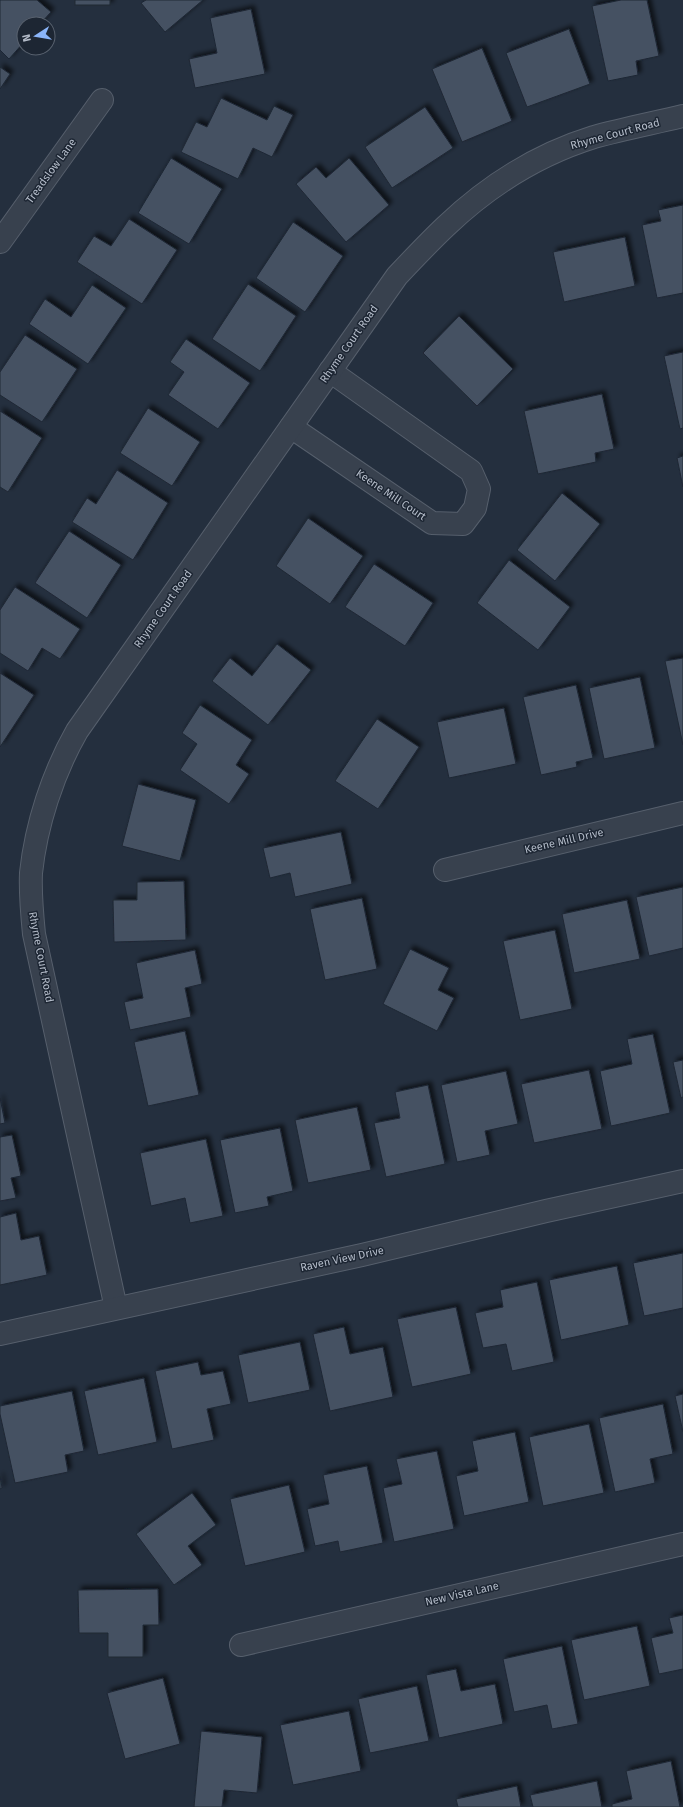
<svg xmlns="http://www.w3.org/2000/svg" width="683" height="1807" font-family="'Fira Sans',sans-serif">
<style>
.building{fill:#455162;stroke:#1f2835;filter:url(#shadow)}
.lines{fill:none;stroke-linecap:round;stroke-linejoin:round}
.minor-casing{stroke:#565f6c;stroke-width:24}
.minor{stroke:#38414e;stroke-width:22}
.labels{text-anchor:middle;dominant-baseline:central;stroke-width:3;stroke-linejoin:round;paint-order:stroke}
.street-label{font-size:11px;fill:#b4bcc9;stroke:#1d2633}
</style>
<defs>
<filter id="shadow"><feDropShadow dx="3.5" dy="-3.5" stdDeviation="2" flood-color="#0009"/></filter>
</defs>
<rect width="100%" height="100%" fill="#242f3e"/>
<!-- building -->
<g class="building">
<polygon points="0,0 37,0 51,12 40,24 24,24 24,42 9,59 0,50"/>
<rect x="75" y="0" width="35" height="5"/>
<polygon points="146,0 203,0 165,32 141,3"/>
<polygon points="621,0 647,0 659,56 636,61 638,75 608,81 592,6"/>
<polygon points="251,9 265,74 195,88 189,59 217,53 210,18"/>
<polygon points="569,29 590,84 527,107 506,53"/>
<polygon points="482,48 512,121 462,142 432,69"/>
<polygon points="0,67 10,74 0,89"/>
<polygon points="221,98 267,120 274,106 293,115 272,157 253,148 238,179 181,152 196,122 207,127"/>
<polygon points="425,107 453,148 392,188 365,147"/>
<polygon points="171,158 222,189 189,244 138,213"/>
<polygon points="349,158 389,205 346,242 296,184 316,167 326,178"/>
<polygon points="683,205 683,293 657,298 642,225 661,221 658,210"/>
<polygon points="129,219 177,250 142,304 77,262 94,236 111,246"/>
<polygon points="293,222 343,256 305,312 256,278"/>
<polygon points="625,237 635,286 564,302 553,252"/>
<polygon points="248,284 296,316 260,371 212,339"/>
<polygon points="92,285 126,308 88,364 29,324 45,299 71,317"/>
<polygon points="459,316 513,369 477,406 423,353"/>
<polygon points="25,335 77,369 42,422 0,395 0,372"/>
<polygon points="186,339 250,383 218,429 168,395 184,372 170,362"/>
<polygon points="683,352 683,428 680,429 664,356"/>
<polygon points="602,394 614,449 595,453 596,462 538,474 524,411"/>
<polygon points="148,408 200,442 172,486 120,453"/>
<polygon points="0,411 42,438 8,492 0,487"/>
<polygon points="683,456 683,487 677,458"/>
<polygon points="117,470 168,503 133,560 72,522 87,498 96,504"/>
<polygon points="562,493 600,524 555,581 517,550"/>
<polygon points="308,518 363,556 330,604 276,566"/>
<polygon points="69,531 121,565 87,618 35,583"/>
<polygon points="509,560 570,607 538,650 477,603"/>
<polygon points="374,564 433,603 405,646 345,607"/>
<polygon points="15,587 80,629 60,659 42,648 28,671 0,653 0,610"/>
<polygon points="277,644 311,670 268,725 212,681 230,658 252,676"/>
<polygon points="683,658 683,745 665,661"/>
<polygon points="0,673 34,695 0,747"/>
<polygon points="640,677 655,748 604,759 589,688"/>
<polygon points="576,685 593,758 576,762 577,767 541,775 523,697"/>
<polygon points="200,705 252,740 236,765 249,774 229,804 180,770 197,744 182,733"/>
<polygon points="504,708 516,764 449,778 437,722"/>
<polygon points="377,719 419,747 378,809 335,781"/>
<polygon points="138,784 196,800 180,861 122,846"/>
<polygon points="341,832 352,884 295,897 290,873 270,878 263,848"/>
<polygon points="184,881 186,940 114,942 113,900 137,900 137,882"/>
<polygon points="683,887 683,948 649,956 636,897"/>
<polygon points="362,898 377,969 325,980 310,909"/>
<polygon points="627,900 640,959 574,973 562,914"/>
<polygon points="555,930 572,1009 520,1020 503,941"/>
<polygon points="410,949 449,968 438,990 454,998 437,1031 383,1004"/>
<polygon points="195,950 202,984 185,988 191,1017 130,1030 124,1002 143,998 136,963"/>
<polygon points="185,1031 199,1095 148,1106 134,1042"/>
<polygon points="653,1034 670,1113 611,1126 600,1071 632,1064 627,1039"/>
<polygon points="683,1060 683,1097 681,1098 673,1062"/>
<polygon points="589,1070 602,1129 534,1143 521,1084"/>
<polygon points="506,1071 518,1124 485,1131 490,1155 457,1162 441,1085"/>
<polygon points="428,1085 445,1164 386,1177 374,1123 400,1118 395,1092"/>
<polygon points="0,1098 5,1123 0,1124"/>
<polygon points="357,1107 371,1170 308,1183 295,1120"/>
<polygon points="280,1128 293,1191 267,1197 269,1206 235,1213 220,1140"/>
<polygon points="12,1135 21,1176 11,1178 16,1198 0,1201 0,1137"/>
<polygon points="206,1139 223,1216 190,1223 185,1198 151,1206 140,1153"/>
<polygon points="16,1213 21,1240 39,1236 47,1275 0,1285 0,1217"/>
<polygon points="683,1253 683,1308 644,1316 633,1263"/>
<polygon points="617,1266 629,1325 561,1340 549,1280"/>
<polygon points="537,1282 554,1362 512,1371 506,1344 483,1348 475,1313 503,1307 500,1290"/>
<polygon points="456,1307 471,1374 412,1387 397,1319"/>
<polygon points="344,1327 350,1354 383,1347 393,1397 330,1411 313,1334"/>
<polygon points="300,1342 310,1390 248,1403 238,1355"/>
<polygon points="198,1362 201,1375 223,1371 231,1404 207,1409 214,1440 172,1449 155,1371"/>
<polygon points="144,1378 157,1442 98,1455 84,1391"/>
<polygon points="72,1391 84,1451 65,1455 68,1472 15,1483 0,1414 0,1406"/>
<polygon points="683,1394 683,1432 675,1396"/>
<polygon points="663,1404 673,1454 650,1459 655,1483 615,1492 599,1418"/>
<polygon points="589,1424 604,1493 543,1506 529,1437"/>
<polygon points="515,1432 529,1502 464,1516 456,1476 478,1471 472,1441"/>
<polygon points="437,1451 454,1529 394,1542 383,1488 402,1484 396,1459"/>
<polygon points="367,1466 383,1543 340,1552 338,1541 315,1546 307,1509 329,1504 323,1475"/>
<polygon points="0,1476 2,1488 0,1489"/>
<polygon points="289,1485 305,1552 245,1566 230,1499"/>
<polygon points="192,1493 216,1525 188,1546 202,1565 174,1585 136,1534"/>
<polygon points="158,1589 159,1625 143,1625 143,1657 108,1657 108,1633 79,1633 78,1590"/>
<polygon points="683,1615 683,1670 683,1669 659,1674 651,1638 673,1633 669,1618"/>
<polygon points="637,1626 650,1686 584,1700 571,1640"/>
<polygon points="562,1646 578,1724 552,1729 547,1705 514,1712 503,1659"/>
<polygon points="456,1669 461,1691 495,1684 503,1724 439,1738 426,1675"/>
<polygon points="163,1678 180,1744 125,1759 107,1693"/>
<polygon points="417,1686 429,1741 370,1753 358,1699"/>
<polygon points="349,1711 361,1771 293,1785 280,1725"/>
<polygon points="201,1731 262,1737 257,1793 224,1790 222,1807 194,1807"/>
<polygon points="671,1761 680,1807 612,1807 612,1804 632,1799 626,1771"/>
<polygon points="597,1781 602,1807 533,1807 530,1795"/>
<polygon points="517,1786 521,1807 458,1807 456,1799"/>
</g>
<g class="lines">
<defs>
<g id="minor">
<polyline points="0,242 102,100"/>
<polyline points="291,427 432,523 463,524 475,508 479,489 471,471 330,371"/>
<polyline points="445,870 683,813"/>
<path d="M 116,1308 L 34,934 C 32,914 30,894 31,873 C 36,825 53,773 77,731 L 397,276 C 413,259 429,242 446,226 C 488,186 539,154 594,137 C 623,129 654,123 683,116"/>
<polyline points="0,1334 362,1255 546,1211 683,1181"/>
<polyline points="241,1645 683,1544"/>
</g>
</defs>
<!-- minor casing -->
<use href="#minor" class="minor-casing"/>
<!-- minor -->
<use href="#minor" class="minor"/>
</g>
<g class="labels">
<!-- street labels -->
<g class="street-label">
<text transform="translate(615 134) rotate(-15)">Rhyme Court Road</text>
<text transform="translate(51 171) rotate(-54)">Treadslow Lane</text>
<text transform="translate(349 344) rotate(-55)">Rhyme Court Road</text>
<text transform="translate(391 495) rotate(34)">Keene Mill Court</text>
<text transform="translate(163 609) rotate(-55)">Rhyme Court Road</text>
<text transform="translate(564 841) rotate(-13)">Keene Mill Drive</text>
<text transform="translate(41 957) rotate(79)">Rhyme Court Road</text>
<text transform="translate(342 1259) rotate(-12)">Raven View Drive</text>
<text transform="translate(462 1594) rotate(-13)">New Vista Lane</text>
</g>
</g>
<!-- north arrow -->
<g transform="translate(36 36) rotate(258)"><circle r="19" fill="#1d2633" stroke="#59626f"/>
<path d="M0-3L7 15L0 10L-7 15Z" fill="#8ab4f8"/>
<text y="-6" font-size="11" font-weight="bold" text-anchor="middle" fill="#b4bcc9">N</text>
</g>
</svg>
